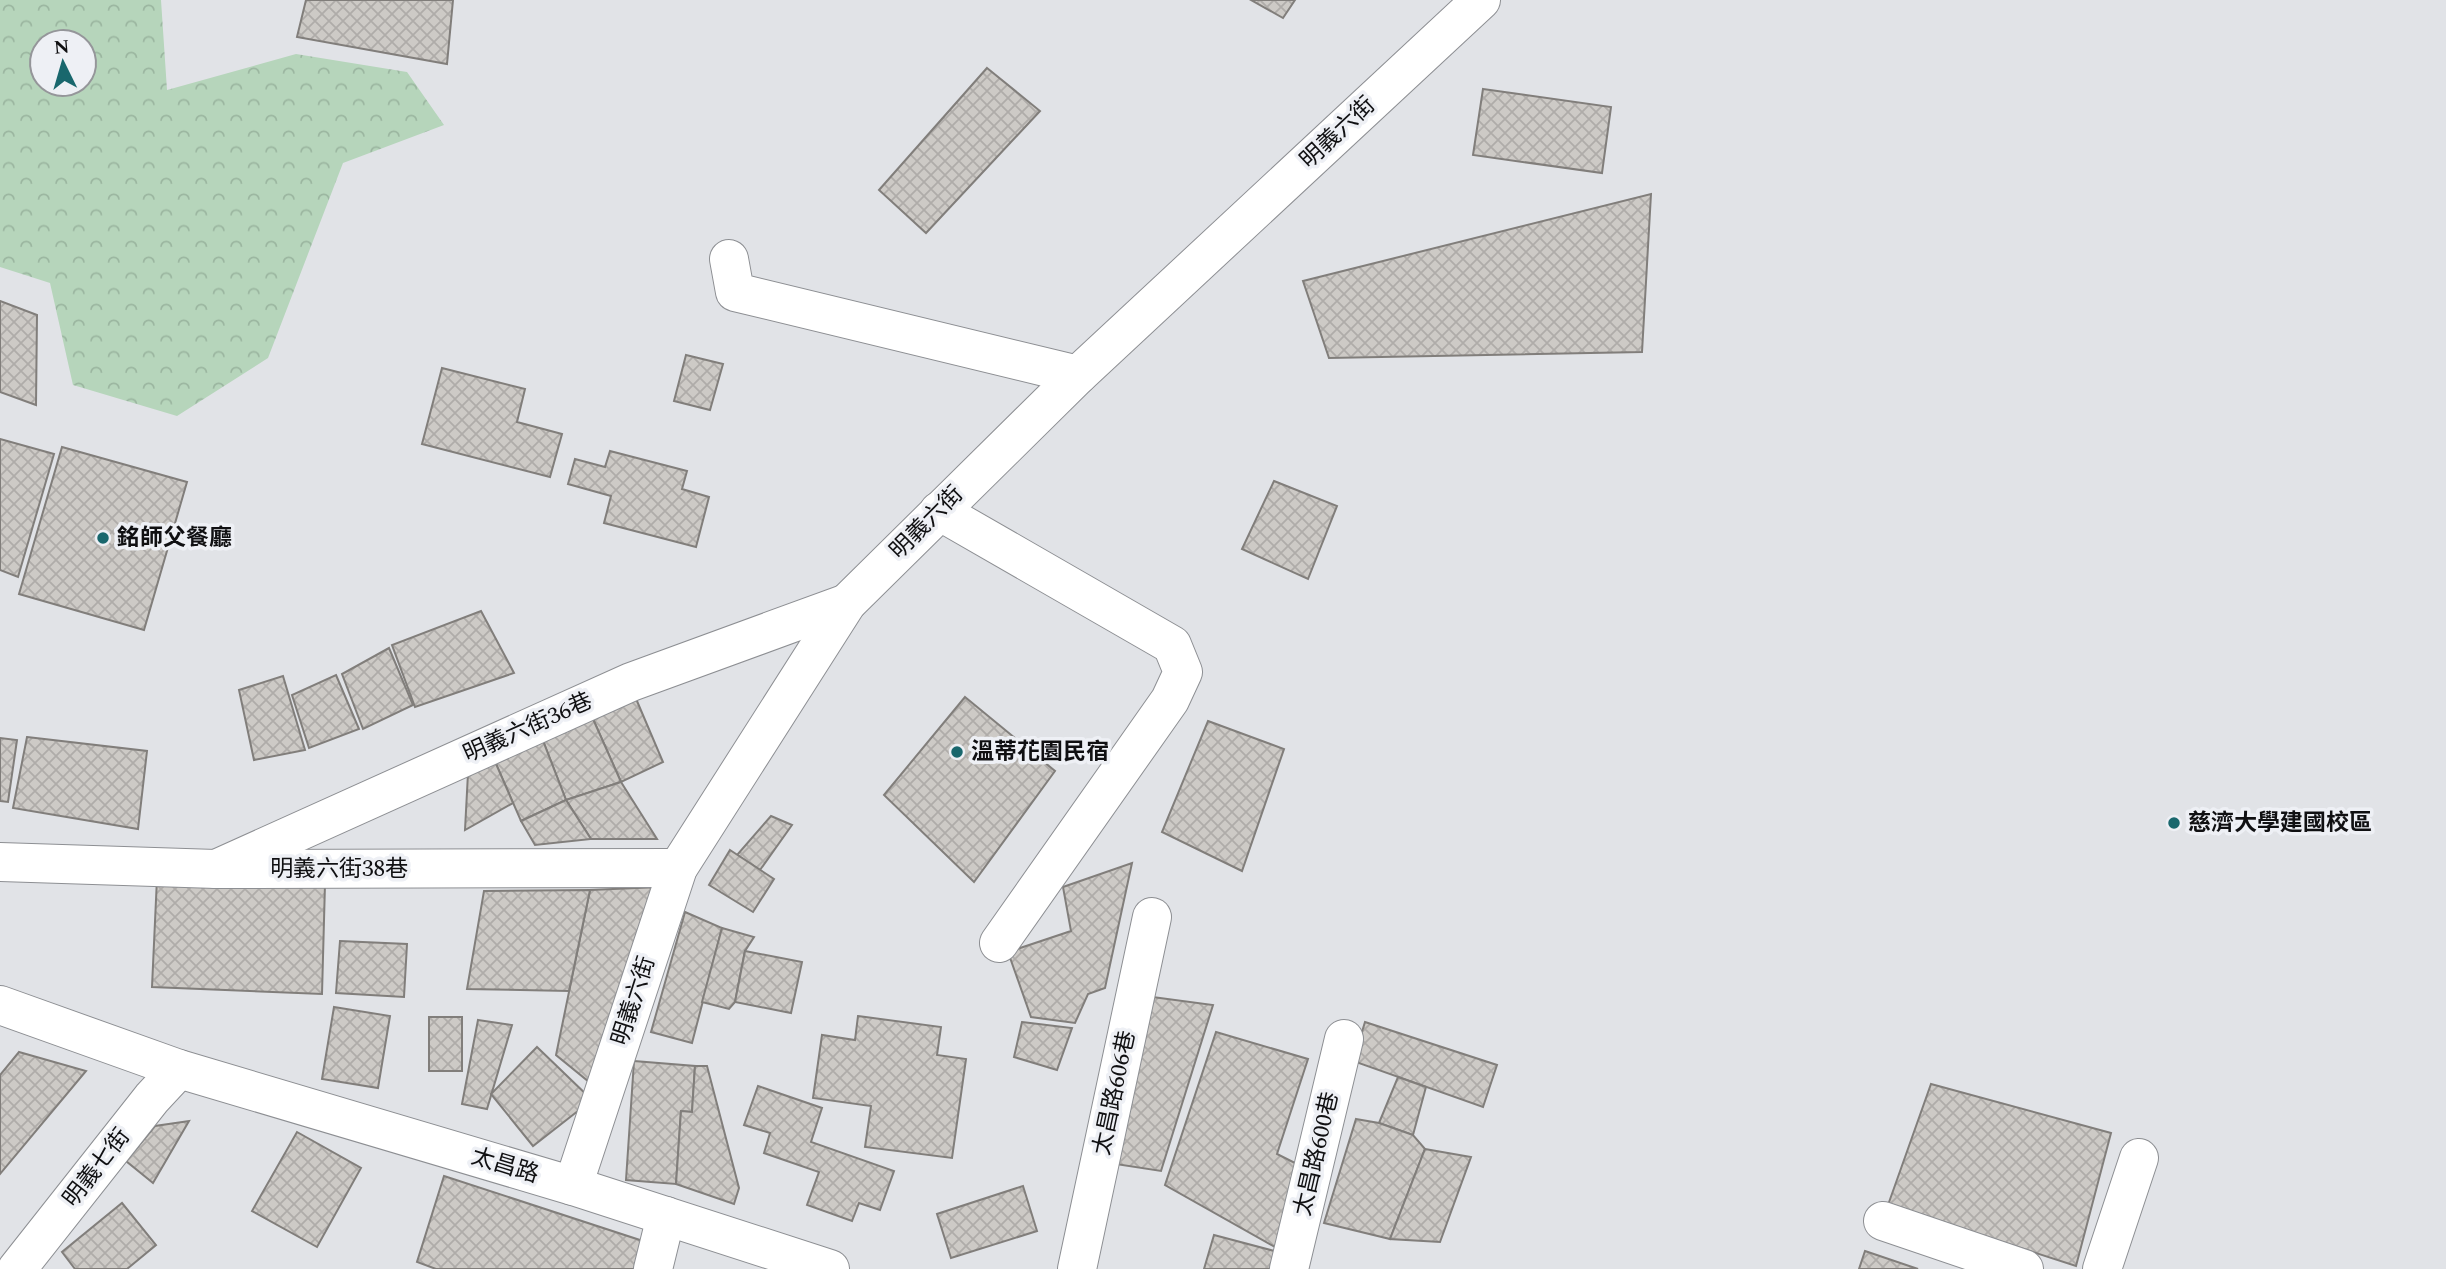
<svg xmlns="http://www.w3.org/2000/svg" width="2446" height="1269" font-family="Spectral,'Noto Sans TC',serif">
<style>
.forest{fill:url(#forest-crowns);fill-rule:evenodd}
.building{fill:url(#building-cross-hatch);stroke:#817e7b;stroke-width:2}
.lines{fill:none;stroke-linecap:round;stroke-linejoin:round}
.minor-casing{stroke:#8d8f93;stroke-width:40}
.minor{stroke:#fff;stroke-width:38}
.poi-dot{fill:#19676d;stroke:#eef0f5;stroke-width:2.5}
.labels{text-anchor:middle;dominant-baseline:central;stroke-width:7;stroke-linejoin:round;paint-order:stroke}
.street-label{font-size:23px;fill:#101012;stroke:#eef0f5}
.poi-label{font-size:23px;font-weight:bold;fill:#101012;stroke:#eef0f5;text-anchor:start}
</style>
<defs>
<pattern id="forest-crowns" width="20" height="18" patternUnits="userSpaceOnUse" patternTransform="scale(1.75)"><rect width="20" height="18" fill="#b6d5bb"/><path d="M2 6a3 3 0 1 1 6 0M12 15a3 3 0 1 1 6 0" fill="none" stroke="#9bb6a0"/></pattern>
<pattern id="building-cross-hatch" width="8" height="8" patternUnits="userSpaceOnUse" patternTransform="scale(1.75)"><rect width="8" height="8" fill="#cdcac6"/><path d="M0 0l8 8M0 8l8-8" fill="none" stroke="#afaca9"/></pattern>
</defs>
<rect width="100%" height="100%" fill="#e1e3e7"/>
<!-- forest -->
<path class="forest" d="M 0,0 L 161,0 L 167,90 L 296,54 L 407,72 L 444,125 L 343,163 L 268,358 L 177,416 L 73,385 L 50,283 L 0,267 ZM 42,42 L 84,42 L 84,84 L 42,84 Z"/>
<!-- building -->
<g class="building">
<polygon points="306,0 453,0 447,64 297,37"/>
<polygon points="1251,0 1295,0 1283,18"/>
<polygon points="987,68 1040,111 926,233 879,190"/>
<polygon points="1483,89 1611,107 1602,173 1473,155"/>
<polygon points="1651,194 1642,352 1329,358 1303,281"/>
<polygon points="0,301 37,315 36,405 0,392"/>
<polygon points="686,355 723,364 710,410 674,401"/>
<polygon points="442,368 525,389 517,422 562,434 550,477 422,444"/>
<polygon points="0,439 54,454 18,577 0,570"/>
<polygon points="62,447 187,482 144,630 19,594"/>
<polygon points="610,451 687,471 682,489 709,497 696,547 604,523 611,496 568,484 575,459 605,467"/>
<polygon points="1274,481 1337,506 1308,579 1242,549"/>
<polygon points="481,611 514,673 415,707 392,645"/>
<polygon points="389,648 413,705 363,729 342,674"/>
<polygon points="336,675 359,729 309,748 292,695"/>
<polygon points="283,676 305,750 254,760 239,690"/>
<polygon points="634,694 663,762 621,782 589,710"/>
<polygon points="965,697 1055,771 974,882 884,795"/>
<polygon points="589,710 621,782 566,800 540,733"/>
<polygon points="1208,721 1284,749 1242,871 1162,832"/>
<polygon points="540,733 566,800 521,821 493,757"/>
<polygon points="27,737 147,751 138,829 13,808"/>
<polygon points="0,738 17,740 8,802 0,801"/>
<polygon points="493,757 513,803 465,830 468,773"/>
<polygon points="621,782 657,839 591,839 566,800"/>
<polygon points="566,800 591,839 535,845 521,821"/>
<polygon points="771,816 792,825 760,870 737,855"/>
<polygon points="730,850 774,879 753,912 709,885"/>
<polygon points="1132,863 1105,988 1088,994 1075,1023 1031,1017 1008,952 1071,931 1063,887"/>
<polygon points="157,878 325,884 322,994 152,987"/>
<polygon points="660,887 594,1086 556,1055 590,890"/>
<polygon points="590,890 569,991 467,989 484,891"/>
<polygon points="685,912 722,928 692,1043 651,1032"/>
<polygon points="722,928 754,937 745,951 735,1002 729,1009 702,1002"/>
<polygon points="340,941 407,944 404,997 336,993"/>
<polygon points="745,951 802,962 791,1013 735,1002"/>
<polygon points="1145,996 1213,1005 1161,1171 1109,1163"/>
<polygon points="334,1007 390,1016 378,1088 322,1079"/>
<polygon points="858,1016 941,1027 937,1055 966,1059 952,1158 865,1147 871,1106 813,1098 822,1035 855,1040"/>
<rect x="429" y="1017" width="33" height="54"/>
<polygon points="478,1020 512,1025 487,1109 462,1104"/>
<polygon points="1022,1022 1072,1028 1057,1070 1014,1057"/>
<polygon points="1365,1022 1497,1065 1483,1107 1353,1061"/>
<polygon points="1216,1032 1308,1059 1277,1154 1307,1169 1275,1247 1165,1185"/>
<polygon points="537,1047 592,1100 533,1146 491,1094"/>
<polygon points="19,1052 86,1071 0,1174 0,1075"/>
<polygon points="634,1061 695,1066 692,1112 681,1111 676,1184 626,1180"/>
<polygon points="695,1066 707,1066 739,1188 734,1204 676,1184 681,1111 692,1112"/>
<polygon points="1398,1077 1426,1087 1413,1135 1379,1123"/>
<polygon points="1931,1084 2111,1133 2076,1266 1888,1205"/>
<polygon points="758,1086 822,1108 811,1142 894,1171 880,1210 859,1203 852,1221 807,1205 819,1172 764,1153 770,1133 744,1125"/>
<polygon points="1356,1119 1379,1123 1413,1135 1425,1149 1390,1239 1324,1223"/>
<polygon points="189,1121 153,1183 126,1161 155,1126"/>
<polygon points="297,1132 361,1168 317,1247 252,1211"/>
<polygon points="1425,1149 1471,1157 1440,1242 1390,1239"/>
<polygon points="444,1176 649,1243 641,1269 436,1269 417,1262"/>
<polygon points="1023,1186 1037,1231 951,1258 937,1214"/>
<polygon points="122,1203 156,1245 127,1269 75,1269 62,1252"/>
<polygon points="1214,1235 1278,1252 1273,1269 1204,1269"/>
<polygon points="1865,1251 1918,1269 1859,1269"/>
</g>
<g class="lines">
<defs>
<g id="minor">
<polyline points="729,259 735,292 1078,375"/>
<polyline points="939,511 1172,645 1183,672 1170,700 999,943"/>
<polyline points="0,862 216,869 678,868"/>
<polyline points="216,869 631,682 847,603"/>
<polyline points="0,1005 179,1069 573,1186 830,1269"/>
<polyline points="573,1186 678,868 847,603 1078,375 1481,0"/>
<polyline points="1883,1221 2024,1269"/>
<polyline points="17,1269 152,1098 179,1069"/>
<polyline points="653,1269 666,1216"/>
<polyline points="1077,1269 1152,917"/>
<polyline points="1289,1269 1344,1039"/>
<polyline points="2102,1269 2139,1158"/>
</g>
</defs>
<!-- minor casing -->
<use href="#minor" class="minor-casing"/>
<!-- minor -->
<use href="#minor" class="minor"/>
</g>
<!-- markers -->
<g class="poi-dot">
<circle cx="103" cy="538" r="7"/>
<circle cx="957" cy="752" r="7"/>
<circle cx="2174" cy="823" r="7"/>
</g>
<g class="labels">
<!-- street labels -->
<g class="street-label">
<text transform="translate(1338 133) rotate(-43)">明義六街</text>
<text transform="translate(927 523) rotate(-45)">明義六街</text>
<text transform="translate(528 728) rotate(-24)">明義六街36巷</text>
<text x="339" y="869">明義六街38巷</text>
<text transform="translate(634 1001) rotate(-72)">明義六街</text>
<text transform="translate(1115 1093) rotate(-78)">太昌路606巷</text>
<text transform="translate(1317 1154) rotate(-77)">太昌路600巷</text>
<text transform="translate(505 1166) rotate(17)">太昌路</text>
<text transform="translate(97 1168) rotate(-52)">明義七街</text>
</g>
<!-- poi labels -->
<g class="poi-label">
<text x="117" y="538">銘師父餐廳</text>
<text x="971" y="752">溫蒂花園民宿</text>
<text x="2188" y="823">慈濟大學建國校區</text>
</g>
</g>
<!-- north arrow -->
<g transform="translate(63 63) rotate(355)"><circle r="33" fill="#eef0f5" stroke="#95969a" stroke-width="2"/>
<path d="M0-5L12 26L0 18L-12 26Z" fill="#19676d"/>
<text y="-10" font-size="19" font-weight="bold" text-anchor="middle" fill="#101012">N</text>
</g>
</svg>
